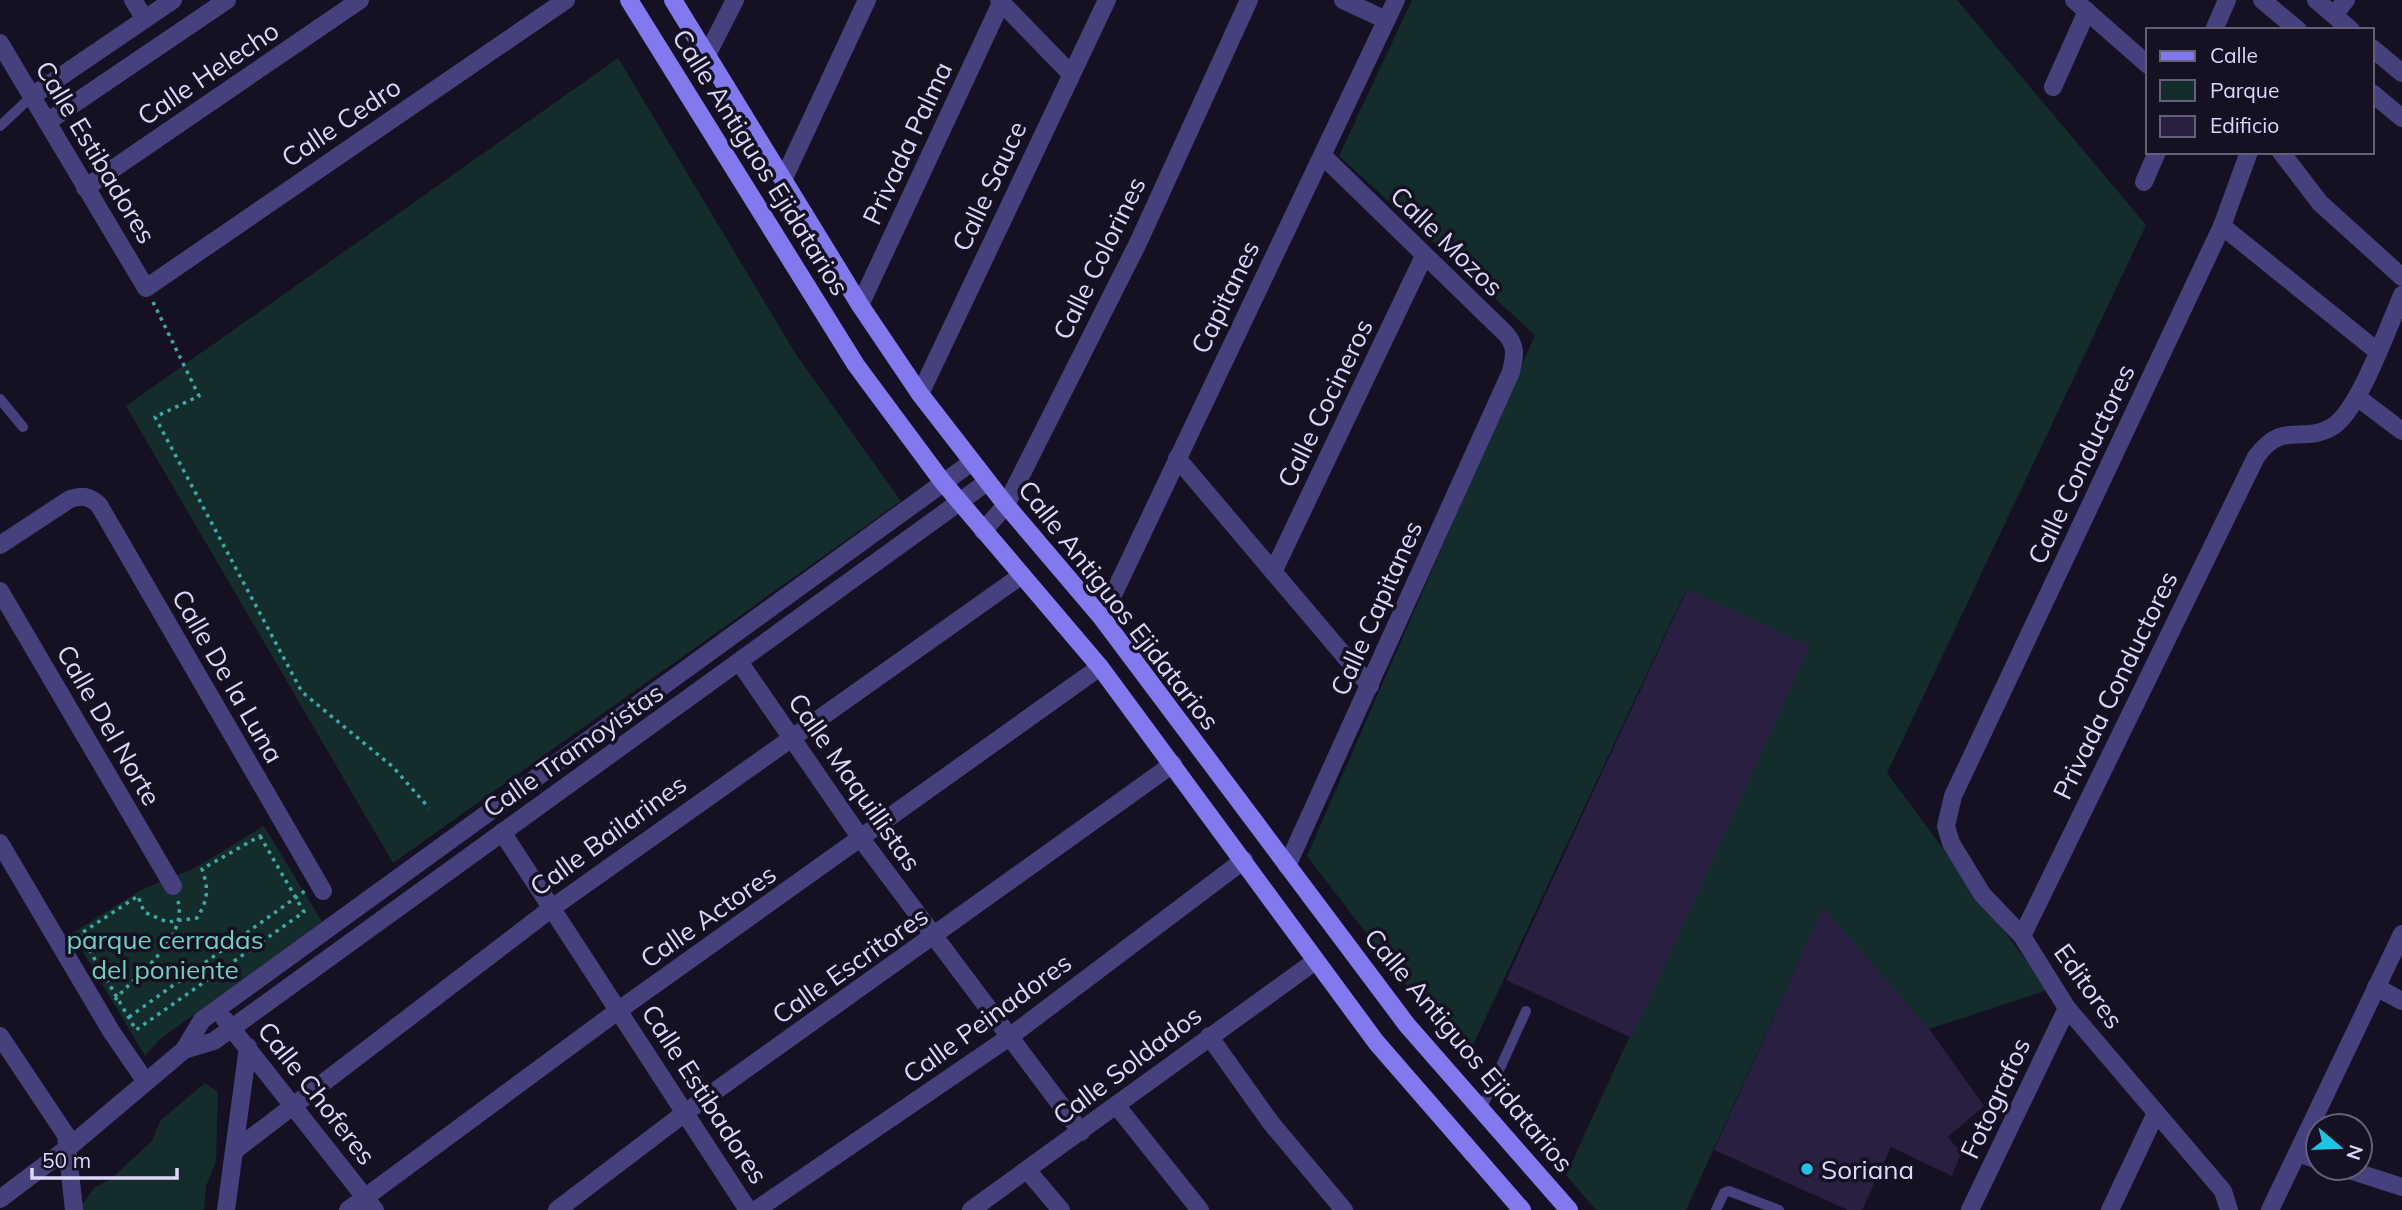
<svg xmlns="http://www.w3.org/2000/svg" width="2402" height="1210" font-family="Mulish,sans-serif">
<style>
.green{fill:#152c2c}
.building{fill:#281f41}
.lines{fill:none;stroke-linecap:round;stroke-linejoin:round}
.path{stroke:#3da9a7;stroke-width:3.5;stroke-dasharray:3.5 5;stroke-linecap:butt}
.lane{stroke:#46417c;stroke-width:10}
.street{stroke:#46417c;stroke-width:18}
.secondary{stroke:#8279ef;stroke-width:18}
.poi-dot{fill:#1bc5e3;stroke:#151123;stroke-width:2.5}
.labels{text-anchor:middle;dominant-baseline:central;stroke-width:7;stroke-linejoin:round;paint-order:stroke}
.street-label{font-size:26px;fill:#ddd7fa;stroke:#151123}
.park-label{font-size:26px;fill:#6bd2bd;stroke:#151123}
.poi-label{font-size:26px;fill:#ddd7fa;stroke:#151123;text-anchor:start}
</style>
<rect width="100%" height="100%" fill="#151123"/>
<!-- green -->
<g class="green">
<polygon points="1412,0 1957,0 2146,225 1887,773 2048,990 1929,1029 1823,908 1686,1210 1596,1210 1566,1175 1809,646 1686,590 1465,1062 1307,856 1535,335 1339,156"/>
<polygon points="618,58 797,356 901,501 393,863 126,406"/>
<polygon points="264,826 322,922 159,1040 145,1056 72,933 143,889 195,868"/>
<polygon points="205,1083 218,1092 216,1161 206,1186 204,1210 83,1210 81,1206 94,1188 112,1178 152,1141 160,1121"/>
</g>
<!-- building -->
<g class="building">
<polygon points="1687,589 1810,646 1632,1038 1506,980"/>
<polygon points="1823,907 1929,1029 1984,1106 1948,1137 1961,1153 1952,1176 1891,1147 1862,1210 1848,1210 1714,1150"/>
</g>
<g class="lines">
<!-- path -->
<g class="path">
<polyline points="153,302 199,396 155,417 302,692 393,767 429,808"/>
<path d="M 260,836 L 304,912 L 136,1030 L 80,934 L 138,896 L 144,912 L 167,922 L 197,918 C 208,900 209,889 202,869 Z"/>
<path d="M 115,1000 C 136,974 188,940 178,901"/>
<polyline points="129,1017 305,891"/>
</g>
<!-- lane -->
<g class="lane">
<polyline points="0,126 32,96"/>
<polyline points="0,399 23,427"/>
<polyline points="1481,1110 1526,1011"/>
<polyline points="1716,1210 1724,1193 1729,1191 1779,1210"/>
</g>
<!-- street -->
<g class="street">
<polyline points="133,0 145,19"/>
<polyline points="999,0 1071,74"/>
<polyline points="1343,0 1386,20"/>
<polyline points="2074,0 2148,65"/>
<polyline points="2262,0 2298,30"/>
<polyline points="2316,0 2351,30"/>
<polyline points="2334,15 2346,0"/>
<polyline points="2214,30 2227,0"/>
<polyline points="0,43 146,288 566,0"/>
<polyline points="2372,48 2402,73"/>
<polyline points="707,55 735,0"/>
<polyline points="2053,87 2087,11"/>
<polyline points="2372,93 2402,118"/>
<polyline points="32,96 173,0"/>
<polyline points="47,122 227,0"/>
<polyline points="2281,152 2320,203 2402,277"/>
<polyline points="784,178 867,0"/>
<polyline points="2144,182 2157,152"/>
<polyline points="85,188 360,0"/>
<polyline points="2222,226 2377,351"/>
<polyline points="860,305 1001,3"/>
<polyline points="920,394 1107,0"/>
<polyline points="2357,397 2402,431"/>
<polyline points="1177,458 1370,686"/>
<polyline points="983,531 1006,505 1138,243 1249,0"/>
<path d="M 0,545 L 70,499 C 83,495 89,496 99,505 L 323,891"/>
<polyline points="1273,572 1424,256"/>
<polyline points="0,591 173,886"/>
<polyline points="1102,618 1396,0"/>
<polyline points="740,663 862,840 1081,1132"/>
<polyline points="502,832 748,1210"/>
<polyline points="0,843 111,1031 146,1082"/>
<path d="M 1287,866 L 1511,372 C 1515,355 1517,346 1505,333 L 1323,156"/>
<path d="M 2022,936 L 2256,457 C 2284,419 2301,445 2332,427 C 2359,411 2388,327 2402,295"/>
<polyline points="2376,987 2402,1001"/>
<polyline points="225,1020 375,1210"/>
<polyline points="0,1036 66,1135 74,1210"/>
<polyline points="1209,1036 1271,1123 1344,1210"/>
<polyline points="184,1050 214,1041 987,482"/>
<polyline points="1116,1105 1200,1210"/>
<polyline points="234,1151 552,908 1022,575"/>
<polyline points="2297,1153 2318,1160"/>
<polyline points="2343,1168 2402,1187"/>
<polyline points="1027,1170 1061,1210"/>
<polyline points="0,1199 69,1147 184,1050 202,1020 972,462"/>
<polyline points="226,1210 248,1047"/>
<polyline points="348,1210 619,1010 1100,667"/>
<polyline points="557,1210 686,1112 1173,764"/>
<polyline points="756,1210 1008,1038 1244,860"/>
<polyline points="971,1210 1314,962"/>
<polyline points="1970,1210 2067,1008"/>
<polyline points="2110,1210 2156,1113"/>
<polyline points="2229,1210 2223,1191 2067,1008 2022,936 1982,894 1951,843 1946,826 1953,796 2222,226 2249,152"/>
<polyline points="2270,1210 2402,934"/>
</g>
<!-- secondary -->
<g class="secondary">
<polyline points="629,0 856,365 942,481 1100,667 1376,1042 1522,1210"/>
<polyline points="673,0 860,305 920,394 1006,505 1102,618 1407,1025 1569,1210"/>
</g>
</g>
<!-- markers -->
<circle class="poi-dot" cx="1807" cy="1169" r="7"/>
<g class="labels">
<!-- street labels -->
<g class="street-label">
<text transform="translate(208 73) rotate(-34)">Calle Helecho</text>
<text transform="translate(341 122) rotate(-34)">Calle Cedro</text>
<text transform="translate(907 143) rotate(-65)">Privada Palma</text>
<text transform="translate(96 152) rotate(59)">Calle Estibadores</text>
<text transform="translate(761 162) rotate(58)">Calle Antiguos Ejidatarios</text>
<text transform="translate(989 186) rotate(-65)">Calle Sauce</text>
<text transform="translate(1447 241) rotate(44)">Calle Mozos</text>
<text transform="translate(1099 258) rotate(-64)">Calle Colorines</text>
<text transform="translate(1225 297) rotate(-64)">Capitanes</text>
<text transform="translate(1325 403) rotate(-64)">Calle Cocineros</text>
<text transform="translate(2081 464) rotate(-65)">Calle Conductores</text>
<text transform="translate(1119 605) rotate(52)">Calle Antiguos Ejidatarios</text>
<text transform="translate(1376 608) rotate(-66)">Calle Capitanes</text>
<text transform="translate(228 676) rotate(60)">Calle De la Luna</text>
<text transform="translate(2115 685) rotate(-64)">Privada Conductores</text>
<text transform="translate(109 725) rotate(60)">Calle Del Norte</text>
<text transform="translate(573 750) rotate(-35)">Calle Tramoyistas</text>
<text transform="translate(855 782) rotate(55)">Calle Maquillistas</text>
<text transform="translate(608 835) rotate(-36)">Calle Bailarines</text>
<text transform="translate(708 916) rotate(-35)">Calle Actores</text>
<text transform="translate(850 965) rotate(-35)">Calle Escritores</text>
<text transform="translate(2089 986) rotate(54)">Editores</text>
<text transform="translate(987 1018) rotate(-36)">Calle Peinadores</text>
<text transform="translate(1469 1050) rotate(50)">Calle Antiguos Ejidatarios</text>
<text transform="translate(1127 1065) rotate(-37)">Calle Soldados</text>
<text transform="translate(317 1093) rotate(52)">Calle Choferes</text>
<text transform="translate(705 1094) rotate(57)">Calle Estibadores</text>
<text transform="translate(1995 1098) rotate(-65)">Fotografos</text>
</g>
<!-- park labels -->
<g class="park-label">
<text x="165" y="939">parque cerradas<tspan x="165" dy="30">del poniente</tspan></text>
</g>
<!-- poi labels -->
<g class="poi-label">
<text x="1821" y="1169">Soriana</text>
</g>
</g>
<!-- legend -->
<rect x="2146" y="28" width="228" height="126" fill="#151123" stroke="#656079" stroke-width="2"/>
<rect x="2160" y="51" width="35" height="10" fill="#8279ef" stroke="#656079" stroke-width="2"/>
<text x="2210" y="63" font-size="21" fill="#ddd7fa">Calle</text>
<rect x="2160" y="80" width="35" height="21" fill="#152c2c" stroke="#656079" stroke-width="2"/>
<text x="2210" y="98" font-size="21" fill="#ddd7fa">Parque</text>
<rect x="2160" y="116" width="35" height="21" fill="#281f41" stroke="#656079" stroke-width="2"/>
<text x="2210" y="133" font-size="21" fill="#ddd7fa">Edificio</text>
<!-- north arrow -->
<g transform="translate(2339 1147) rotate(109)"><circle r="33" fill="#151123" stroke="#656079" stroke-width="2"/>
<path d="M0-5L12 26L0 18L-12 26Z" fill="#1bc5e3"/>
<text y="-10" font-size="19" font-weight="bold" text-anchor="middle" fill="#ddd7fa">N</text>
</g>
<!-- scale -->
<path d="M32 1168v10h145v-10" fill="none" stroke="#ddd7fa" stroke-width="3.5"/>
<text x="42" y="1168" font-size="21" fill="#ddd7fa" stroke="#151123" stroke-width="5" paint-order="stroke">50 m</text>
</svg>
